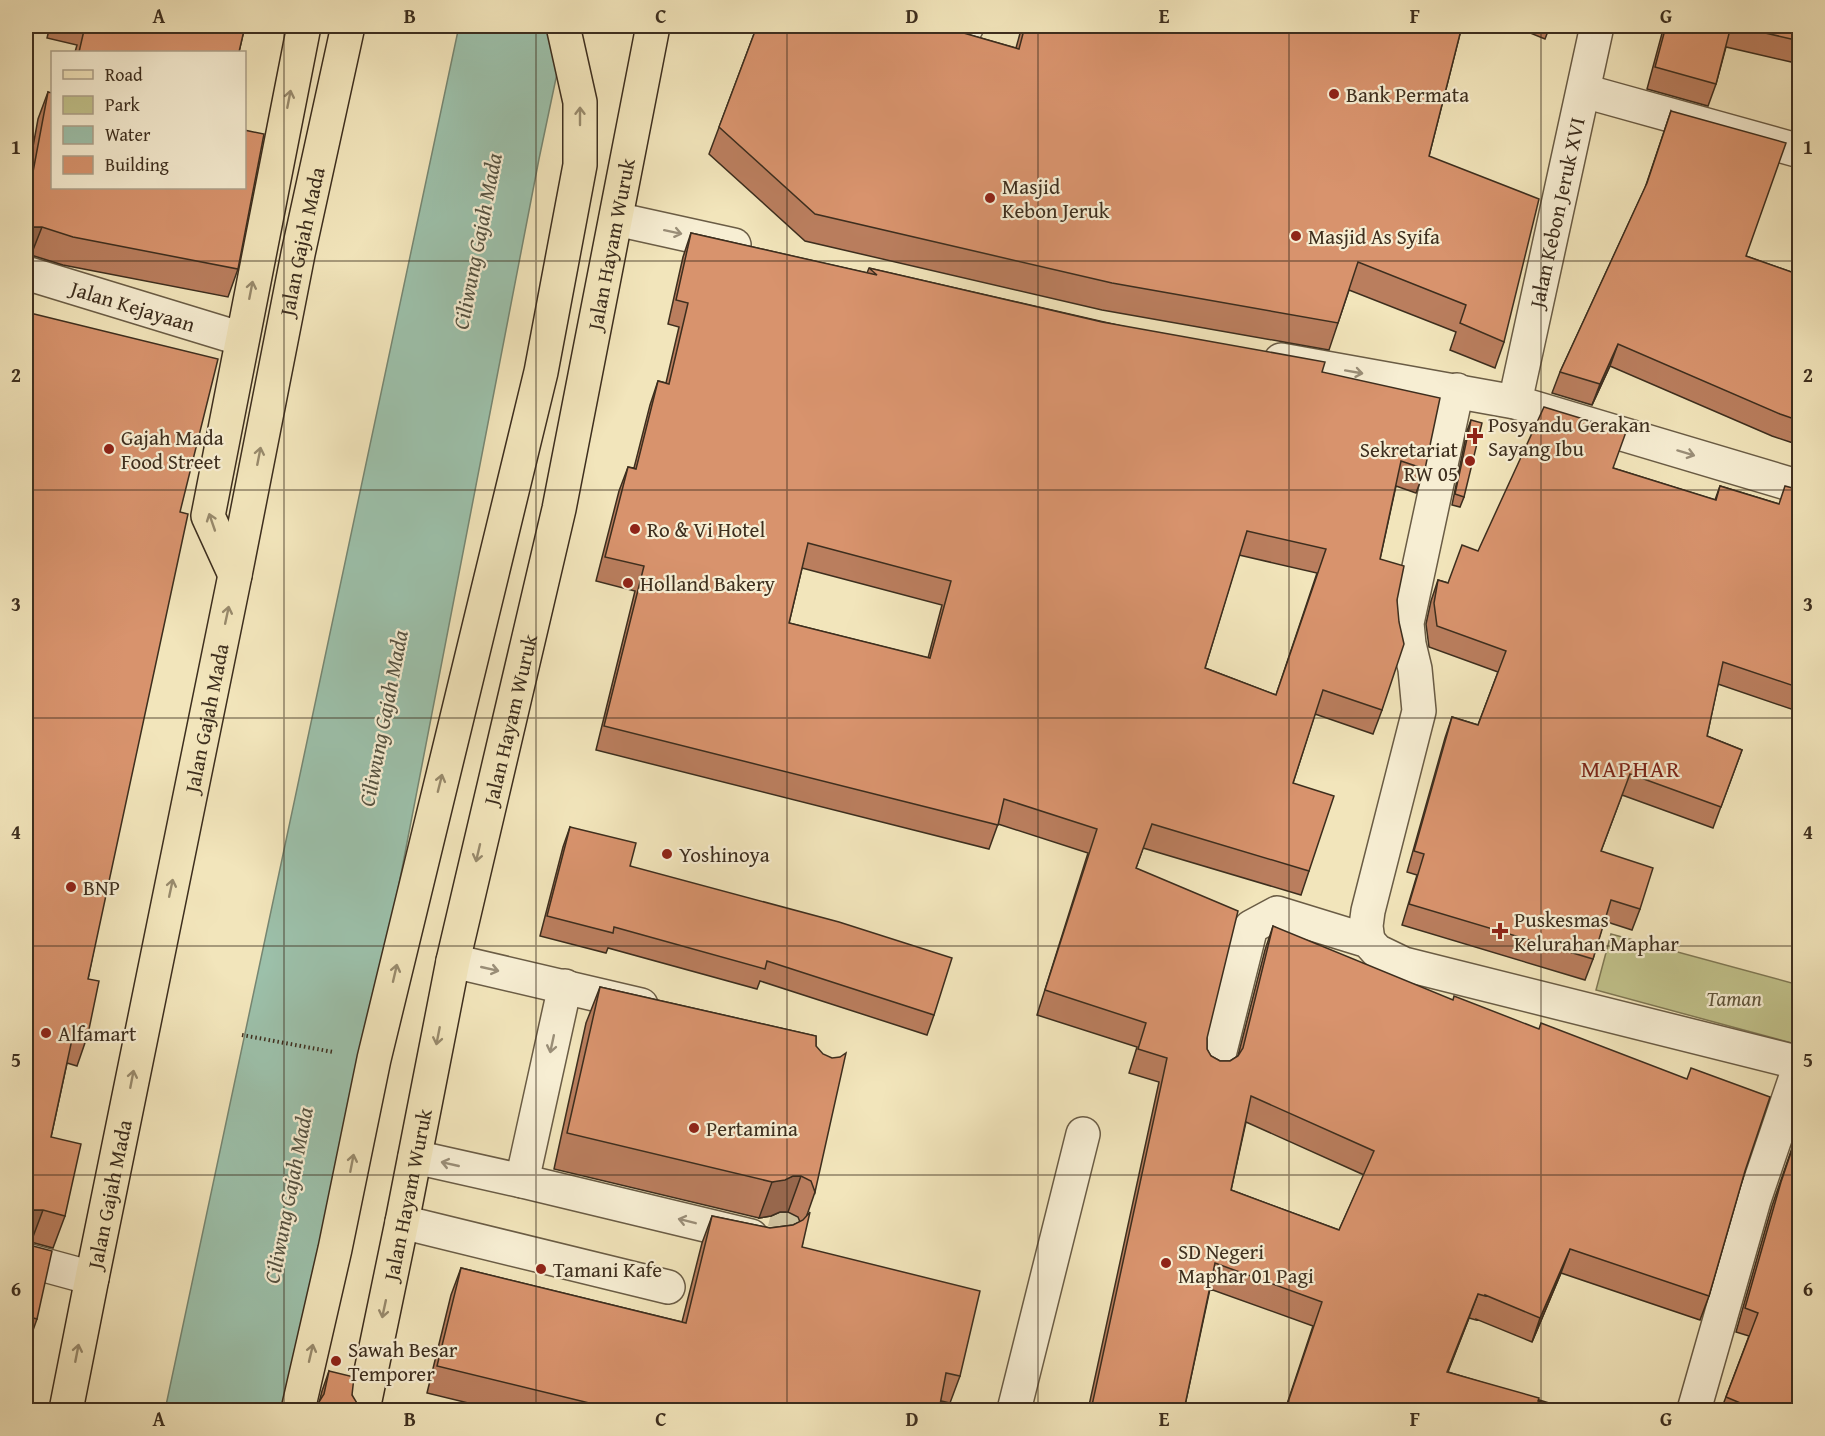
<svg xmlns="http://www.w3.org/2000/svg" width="1825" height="1436" font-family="'Gentium Book Plus',serif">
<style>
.green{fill:#c1c28b;stroke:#7f7854;stroke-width:1.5}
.water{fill:#9cc0aa;stroke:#768672;stroke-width:1.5}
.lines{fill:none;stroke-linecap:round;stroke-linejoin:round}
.minor-tunnel{stroke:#cec09c;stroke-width:33;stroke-dasharray:33 16;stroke-linecap:butt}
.minor-casing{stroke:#6a5c45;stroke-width:36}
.major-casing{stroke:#3d2e1e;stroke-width:36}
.path{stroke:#3d2e1e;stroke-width:4;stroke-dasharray:1.5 3;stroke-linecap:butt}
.minor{stroke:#f7eed3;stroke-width:33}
.major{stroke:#f2e5bb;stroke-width:33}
.wall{fill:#ba7e5e;stroke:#3d2e1e;stroke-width:1.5;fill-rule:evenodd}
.shaded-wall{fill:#97674c;stroke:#3d2e1e;stroke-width:1.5}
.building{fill:#d8936d;stroke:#3d2e1e;stroke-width:1.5;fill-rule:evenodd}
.oneway{stroke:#988a6c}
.oneway2{stroke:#9a8e78}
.grid{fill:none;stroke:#3d2e1e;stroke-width:1.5;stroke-opacity:0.55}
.poi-dot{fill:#8f2418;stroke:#f7eed3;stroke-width:2}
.labels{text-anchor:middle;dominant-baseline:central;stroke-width:4.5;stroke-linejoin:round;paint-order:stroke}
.poi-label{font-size:21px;fill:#3d2e1e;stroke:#f7eed3;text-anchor:start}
.street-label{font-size:21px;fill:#3d2e1e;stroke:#f7eed3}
.park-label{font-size:21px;font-style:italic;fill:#5e5339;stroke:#f7eed3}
.water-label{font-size:22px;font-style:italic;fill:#555241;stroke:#f7eed3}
.quarter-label{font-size:24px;letter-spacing:1.5px;fill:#7a1f14;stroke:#f7eed3}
.neatline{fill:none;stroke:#3d2e1e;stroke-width:2}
.grid-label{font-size:20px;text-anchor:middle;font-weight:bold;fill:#3d2e1e}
</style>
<rect width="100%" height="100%" fill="#f2e5bb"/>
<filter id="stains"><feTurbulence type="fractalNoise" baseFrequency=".00333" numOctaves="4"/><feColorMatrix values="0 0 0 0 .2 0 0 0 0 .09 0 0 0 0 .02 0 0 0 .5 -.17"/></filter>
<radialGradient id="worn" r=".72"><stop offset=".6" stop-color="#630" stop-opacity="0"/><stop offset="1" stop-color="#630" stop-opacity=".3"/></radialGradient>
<!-- green -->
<polygon class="green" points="1611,934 1799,985 1799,1045 1596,990"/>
<!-- water -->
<polygon class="water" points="459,26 567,26 539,159 366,1055 292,1410 165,1410"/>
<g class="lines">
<!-- minor-tunnel -->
<polyline class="minor-tunnel" points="784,1230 799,1168"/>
<defs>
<g id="minor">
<polyline points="926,26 951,32 961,33 966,28 967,26"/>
<polyline points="1584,91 1800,151"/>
<polyline points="616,219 734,245"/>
<path id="s1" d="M 26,273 L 242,339"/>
<polyline points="1281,360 1515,402 1800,487"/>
<path id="s2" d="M 1515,402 L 1597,26"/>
<polyline points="1368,941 1366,926 1368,911 1419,711 1415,669 1409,644 1407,623 1457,390"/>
<polyline points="453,961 641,1005"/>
<polyline points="1216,1067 1251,927 1277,913 1368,941 1377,951 1404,964 1800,1063"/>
<polyline points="415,1157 522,1181 751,1236"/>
<polyline points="522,1181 565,986"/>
<polyline points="402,1222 668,1287"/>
<polyline points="26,1260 92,1278"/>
<polyline points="1014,1410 1083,1134"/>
<polyline points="1694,1410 1754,1200 1800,1065"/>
</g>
<g id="major">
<polyline points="235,575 208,516 304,26"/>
<path id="s3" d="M 66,1410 L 92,1278 L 235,575 L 298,254 L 348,26"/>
<polyline points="298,1410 335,1249 374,1059 541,372 580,165 580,102 563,26"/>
<path id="s4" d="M 363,1410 L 402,1222 L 453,961 L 559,509 L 653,26"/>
</g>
</defs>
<!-- minor casing -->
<use href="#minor" class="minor-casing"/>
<!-- major casing -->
<use href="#major" class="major-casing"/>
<!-- path -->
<polyline class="path" points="242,1035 333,1052"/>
<!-- minor -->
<use href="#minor" class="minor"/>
<!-- major -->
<use href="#major" class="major"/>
</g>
<!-- wall -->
<g class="wall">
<polygon points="50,26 245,26 239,52 75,52 77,45 47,38"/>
<polygon points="757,26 946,28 1016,48 1022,26 1462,26 1429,156 1504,342 1495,368 1450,350 1456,332 1349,290 1329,350 1102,310 805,241 709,154"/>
<polygon points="1513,26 1550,26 1545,39"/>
<polygon points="1664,26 1800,26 1800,64 1726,47 1716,84 1708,106 1647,89"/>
<polygon points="48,92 238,269 228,297 63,265 31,255 26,255 26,185 38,119"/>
<polygon points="1671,111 1746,256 1800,275 1800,448 1798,447 1799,445 1772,436 1610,366 1592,405 1552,393 1560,372 1645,188"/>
<path d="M 691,233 L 867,273 L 869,268 L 1322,372 L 1425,469 L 1416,493 L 1396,486 L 1380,559 L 1397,600 L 1382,710 L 1373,734 L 1315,714 L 1293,783 L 1309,871 L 1301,895 L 1143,848 L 1136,868 L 1207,1038 L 1207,1049 L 1211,1056 L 1220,1061 L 1230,1061 L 1238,1056 L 1265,950 L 1273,926 L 1745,1171 L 1709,1296 L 1700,1320 L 1561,1273 L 1532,1342 L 1476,1319 L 1476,1320 L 1469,1318 L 1448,1372 L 1572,1410 L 1285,1410 L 1313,1326 L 1210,1289 L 1184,1410 L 1088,1410 L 1159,1082 L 1129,1073 L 1137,1047 L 1037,1015 L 1088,853 L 998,824 L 989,849 L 596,750 L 635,591 L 596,581 L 619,491 L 628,467 L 634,468 L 650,405 L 658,381 L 666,383 L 679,327 L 668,324 L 683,257 ZM 1239,555 L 1317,573 L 1276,695 L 1205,668 ZM 802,568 L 942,605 L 928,658 L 789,623 ZM 1246,1122 L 1364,1175 L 1339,1230 L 1231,1190 Z"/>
<polygon points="1471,420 1464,497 1460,507 1452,505 1467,431"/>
<polygon points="1613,468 1715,500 1720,486 1779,504 1800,490 1800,712 1718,684 1707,736 1742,750 1713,828 1622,795 1601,851 1640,909 1632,930 1604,921 1593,959 1585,980 1402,925 1417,875 1407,872 1445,738 1452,717 1478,725 1498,672 1429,647 1426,624 1431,601 1438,580 1448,583 1478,551"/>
<polygon points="180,512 88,979 88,1034 77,1066 67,1063 51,1137 65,1216 53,1248 31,1242 26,1242"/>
<polygon points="570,827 630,866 934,1015 927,1035 760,981 757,989 608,948 606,953 540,936 563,847"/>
<polygon points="600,987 816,1036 815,1192 807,1215 802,1247 960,1376 950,1403 941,1401 939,1410 497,1410 427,1393 451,1295 461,1268 682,1322 702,1243 712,1216 770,1228 793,1225 800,1222 798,1217 788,1212 780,1212 771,1216 759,1218 554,1169 586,1023"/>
<polygon points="1800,1125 1800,1410 1721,1410 1749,1336 1736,1332 1772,1206"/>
<polygon points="26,1242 37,1319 26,1350"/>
<polygon points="329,1371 352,1395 311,1408 319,1403 322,1391"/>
</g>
<!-- shaded-wall -->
<g class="shaded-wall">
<polygon points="26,227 42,227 31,255 26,255"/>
<polygon points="1618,344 1610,366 1592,405 1600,384"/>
<polygon points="793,1176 801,1176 788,1212 780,1212 771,1216 759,1218 772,1182"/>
<polygon points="33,1210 43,1210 31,1242 26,1242 26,1214"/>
<polygon points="1570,1249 1561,1273 1532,1342 1540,1318"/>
<polygon points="1478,1294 1469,1318 1438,1396 1447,1372"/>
</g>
<!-- building -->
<g class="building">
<polygon points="85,26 245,26 239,52 79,52"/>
<polygon points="757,26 946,26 946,28 1019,49 1025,26 1462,26 1429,156 1539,199 1504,342 1460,323 1466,305 1358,262 1338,323 1112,283 815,214 719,127"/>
<polygon points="1666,26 1731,26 1716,84 1655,67"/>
<polygon points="1735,26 1800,26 1800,41"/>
<polygon points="48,92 52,93 52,188 244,188 244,130 264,134 238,269 73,237 42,227 26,227 26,209"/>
<polygon points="1671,111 1786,143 1746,256 1800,275 1800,421 1780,414 1618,344 1600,384 1560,372 1647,183"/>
<path d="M 691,233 L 877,275 L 869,268 L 1102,322 L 1325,362 L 1322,372 L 1440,398 L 1425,469 L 1401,461 L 1380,559 L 1404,566 L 1397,600 L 1399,622 L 1404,644 L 1382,710 L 1323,690 L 1293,783 L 1334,796 L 1309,871 L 1152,824 L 1136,868 L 1238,911 L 1207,1038 L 1207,1049 L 1211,1056 L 1220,1061 L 1230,1061 L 1238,1056 L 1243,1048 L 1273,926 L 1453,1000 L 1454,996 L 1539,1029 L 1541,1023 L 1687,1079 L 1691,1068 L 1770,1097 L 1745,1171 L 1709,1296 L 1570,1249 L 1540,1318 L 1485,1295 L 1485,1296 L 1478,1294 L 1447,1372 L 1539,1398 L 1538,1401 L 1572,1410 L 1295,1410 L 1286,1408 L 1322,1302 L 1215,1263 L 1184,1410 L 1091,1410 L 1167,1058 L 1138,1049 L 1146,1023 L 1045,990 L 1097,829 L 1004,799 L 998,825 L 604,726 L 644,566 L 605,557 L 628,467 L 636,469 L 658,381 L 669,384 L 688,303 L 676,300 ZM 1247,531 L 1326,549 L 1276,695 L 1205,668 ZM 808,543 L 951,581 L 930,658 L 789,623 ZM 1251,1096 L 1374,1151 L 1339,1230 L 1231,1190 Z"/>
<polygon points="26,312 218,359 180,512 188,514 88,979 99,981 88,1034 74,1030 51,1137 81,1144 65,1216 43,1210 33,1210 26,1214"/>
<polygon points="1544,407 1626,432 1613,468 1716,500 1720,486 1779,504 1785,486 1800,490 1800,688 1723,662 1707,736 1742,750 1721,807 1630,774 1601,851 1653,868 1640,909 1611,900 1593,959 1409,904 1424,854 1414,851 1452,717 1478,725 1506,651 1437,626 1434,603 1438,580 1448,583 1462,545 1478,551"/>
<polygon points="1471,420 1482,423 1464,497 1455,494"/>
<polygon points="570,827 636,843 630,866 839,922 952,958 934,1015 767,961 765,969 614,927 613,933 547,916"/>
<polygon points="600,987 816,1036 816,1046 823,1054 832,1058 840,1057 846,1053 815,1192 811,1181 801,1176 793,1176 785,1180 772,1182 567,1133"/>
<polygon points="1800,1126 1800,1410 1757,1410 1726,1397 1758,1313 1745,1308 1781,1182"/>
<polygon points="810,1212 802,1247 980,1291 960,1376 946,1373 939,1410 618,1410 437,1366 461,1268 686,1323 712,1216 770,1228 793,1225 803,1220"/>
<polygon points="26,1242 33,1246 52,1251 37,1319 26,1316"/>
<polygon points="329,1371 354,1377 352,1395 357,1403 355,1410 306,1410 307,1408 311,1408 319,1402 324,1394"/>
</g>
<!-- one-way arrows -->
<defs><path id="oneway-shaft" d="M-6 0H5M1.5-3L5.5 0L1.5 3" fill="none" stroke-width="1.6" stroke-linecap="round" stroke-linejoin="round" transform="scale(1.5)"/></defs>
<g class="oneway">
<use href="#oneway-shaft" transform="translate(289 99) rotate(-79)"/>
<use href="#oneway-shaft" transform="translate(580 116) rotate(-90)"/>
<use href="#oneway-shaft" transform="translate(251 290) rotate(-79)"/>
<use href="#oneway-shaft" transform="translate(259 456) rotate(-79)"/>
<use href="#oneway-shaft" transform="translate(212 522) rotate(-109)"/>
<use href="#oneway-shaft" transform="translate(227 615) rotate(-78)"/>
<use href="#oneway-shaft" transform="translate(440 783) rotate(-76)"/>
<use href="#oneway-shaft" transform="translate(478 853) rotate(103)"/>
<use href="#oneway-shaft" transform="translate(171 888) rotate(-78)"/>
<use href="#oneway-shaft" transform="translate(395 973) rotate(-77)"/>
<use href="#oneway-shaft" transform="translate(438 1036) rotate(101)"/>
<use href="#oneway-shaft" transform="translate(132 1079) rotate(-79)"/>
<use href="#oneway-shaft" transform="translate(352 1163) rotate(-79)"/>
<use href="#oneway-shaft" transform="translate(384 1309) rotate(102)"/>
<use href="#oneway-shaft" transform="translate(77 1353) rotate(-79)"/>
<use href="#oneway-shaft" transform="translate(311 1353) rotate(-77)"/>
</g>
<g class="oneway2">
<use href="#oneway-shaft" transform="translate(673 232) rotate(12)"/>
<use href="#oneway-shaft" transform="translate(1354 372) rotate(10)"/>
<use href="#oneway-shaft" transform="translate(1686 453) rotate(17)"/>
<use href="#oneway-shaft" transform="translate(490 969) rotate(13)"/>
<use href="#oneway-shaft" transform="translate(552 1044) rotate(102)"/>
<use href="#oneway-shaft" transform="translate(450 1164) rotate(-167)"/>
<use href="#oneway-shaft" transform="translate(687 1221) rotate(-166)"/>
</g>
<!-- grid -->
<path class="grid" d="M 284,26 L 284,1410M 536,26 L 536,1410M 787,26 L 787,1410M 1038,26 L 1038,1410M 1289,26 L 1289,1410M 1541,26 L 1541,1410M 26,261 L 1800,261M 26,490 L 1800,490M 26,718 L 1800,718M 26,946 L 1800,946M 26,1175 L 1800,1175"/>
<!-- markers -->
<g class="poi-dot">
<circle cx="1334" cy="94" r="6"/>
<circle cx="990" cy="198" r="6"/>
<circle cx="1296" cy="236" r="6"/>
<path d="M1472 427h6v6h6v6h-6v6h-6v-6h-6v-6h6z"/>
<circle cx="109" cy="449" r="6"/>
<circle cx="1470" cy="461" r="6"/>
<circle cx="635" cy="529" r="6"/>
<circle cx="628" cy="583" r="6"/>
<circle cx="667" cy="854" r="6"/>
<circle cx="71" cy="887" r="6"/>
<path d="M1497 922h6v6h6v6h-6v6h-6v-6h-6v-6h6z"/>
<circle cx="46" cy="1033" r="6"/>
<circle cx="694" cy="1128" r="6"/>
<circle cx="1166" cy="1263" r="6"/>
<circle cx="541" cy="1269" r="6"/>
<circle cx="336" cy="1361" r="6"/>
</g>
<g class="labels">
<!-- poi labels -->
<g class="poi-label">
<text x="1346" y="94">Bank Permata</text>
<text x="1002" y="186">Masjid<tspan x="1002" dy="24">Kebon Jeruk</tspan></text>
<text x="1308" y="236">Masjid As Syifa</text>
<text x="1488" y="424">Posyandu Gerakan<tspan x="1488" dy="24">Sayang Ibu</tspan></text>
<text x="121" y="437">Gajah Mada<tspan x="121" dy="24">Food Street</tspan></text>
<text x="1458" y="449" text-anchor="end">Sekretariat<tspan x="1458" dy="24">RW 05</tspan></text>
<text x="647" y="529">Ro &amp; Vi Hotel</text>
<text x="640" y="583">Holland Bakery</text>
<text x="679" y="854">Yoshinoya</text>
<text x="83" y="887">BNP</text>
<text x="1514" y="919">Puskesmas<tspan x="1514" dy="24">Kelurahan Maphar</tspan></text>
<text x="58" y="1033">Alfamart</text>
<text x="706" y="1128">Pertamina</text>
<text x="1178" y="1251">SD Negeri<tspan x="1178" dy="24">Maphar 01 Pagi</tspan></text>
<text x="553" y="1269">Tamani Kafe</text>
<text x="348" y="1349">Sawah Besar<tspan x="348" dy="24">Temporer</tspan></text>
</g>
<!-- street labels -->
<g class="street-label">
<text stroke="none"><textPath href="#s2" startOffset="194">Jalan Kebon Jeruk XVI</textPath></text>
<text stroke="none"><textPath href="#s3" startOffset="1192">Jalan Gajah Mada</textPath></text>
<text stroke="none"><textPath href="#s4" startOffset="1192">Jalan Hayam Wuruk</textPath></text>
<text stroke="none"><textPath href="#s1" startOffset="112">Jalan Kejayaan</textPath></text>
<text stroke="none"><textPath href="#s3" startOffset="706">Jalan Gajah Mada</textPath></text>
<text stroke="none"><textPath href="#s4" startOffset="706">Jalan Hayam Wuruk</textPath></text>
<text stroke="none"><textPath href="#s4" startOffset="220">Jalan Hayam Wuruk</textPath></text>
<text stroke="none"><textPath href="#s3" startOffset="220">Jalan Gajah Mada</textPath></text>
</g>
<!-- park labels -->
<g class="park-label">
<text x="1734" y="998">Taman</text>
</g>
<!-- water labels -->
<g class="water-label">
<text transform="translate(477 241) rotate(-79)">Ciliwung Gajah Mada</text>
<text transform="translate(383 718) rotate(-79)">Ciliwung Gajah Mada</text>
<text transform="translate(288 1195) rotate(-79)">Ciliwung Gajah Mada</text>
</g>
<!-- quarter labels -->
<g class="quarter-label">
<text x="1631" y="768">MAPHAR</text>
</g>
</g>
<!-- margin -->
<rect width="1825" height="1436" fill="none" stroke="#f2e5bb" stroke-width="66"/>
<!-- legend -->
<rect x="51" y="51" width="195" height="138" fill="#f7eed3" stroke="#ada18b" stroke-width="1.5"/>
<rect x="63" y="70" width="30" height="9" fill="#f2e5bb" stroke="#ada18b" stroke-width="1.5"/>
<text x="105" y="81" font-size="18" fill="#3d2e1e">Road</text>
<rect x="63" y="96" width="30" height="18" fill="#c1c28b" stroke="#ada18b" stroke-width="1.5"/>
<text x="105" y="111" font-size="18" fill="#3d2e1e">Park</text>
<rect x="63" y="126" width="30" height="18" fill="#9cc0aa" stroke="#ada18b" stroke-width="1.5"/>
<text x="105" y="141" font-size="18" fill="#3d2e1e">Water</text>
<rect x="63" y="156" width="30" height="18" fill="#d8936d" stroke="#ada18b" stroke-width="1.5"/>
<text x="105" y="171" font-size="18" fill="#3d2e1e">Building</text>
<rect x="33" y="33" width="1759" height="1370" class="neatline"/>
<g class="grid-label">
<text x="159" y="23">A</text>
<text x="410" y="23">B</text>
<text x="661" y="23">C</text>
<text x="912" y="23">D</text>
<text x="1164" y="23">E</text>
<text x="1415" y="23">F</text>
<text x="1666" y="23">G</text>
<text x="16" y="154">1</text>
<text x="1808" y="154">1</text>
<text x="16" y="382">2</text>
<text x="1808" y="382">2</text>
<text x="16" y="611">3</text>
<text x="1808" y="611">3</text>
<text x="16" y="839">4</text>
<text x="1808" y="839">4</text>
<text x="16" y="1067">5</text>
<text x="1808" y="1067">5</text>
<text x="16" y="1296">6</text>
<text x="1808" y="1296">6</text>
<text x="159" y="1426">A</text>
<text x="410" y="1426">B</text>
<text x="661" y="1426">C</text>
<text x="912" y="1426">D</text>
<text x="1164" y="1426">E</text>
<text x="1415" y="1426">F</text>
<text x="1666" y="1426">G</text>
</g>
<rect width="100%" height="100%" filter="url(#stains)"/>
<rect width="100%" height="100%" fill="url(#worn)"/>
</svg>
